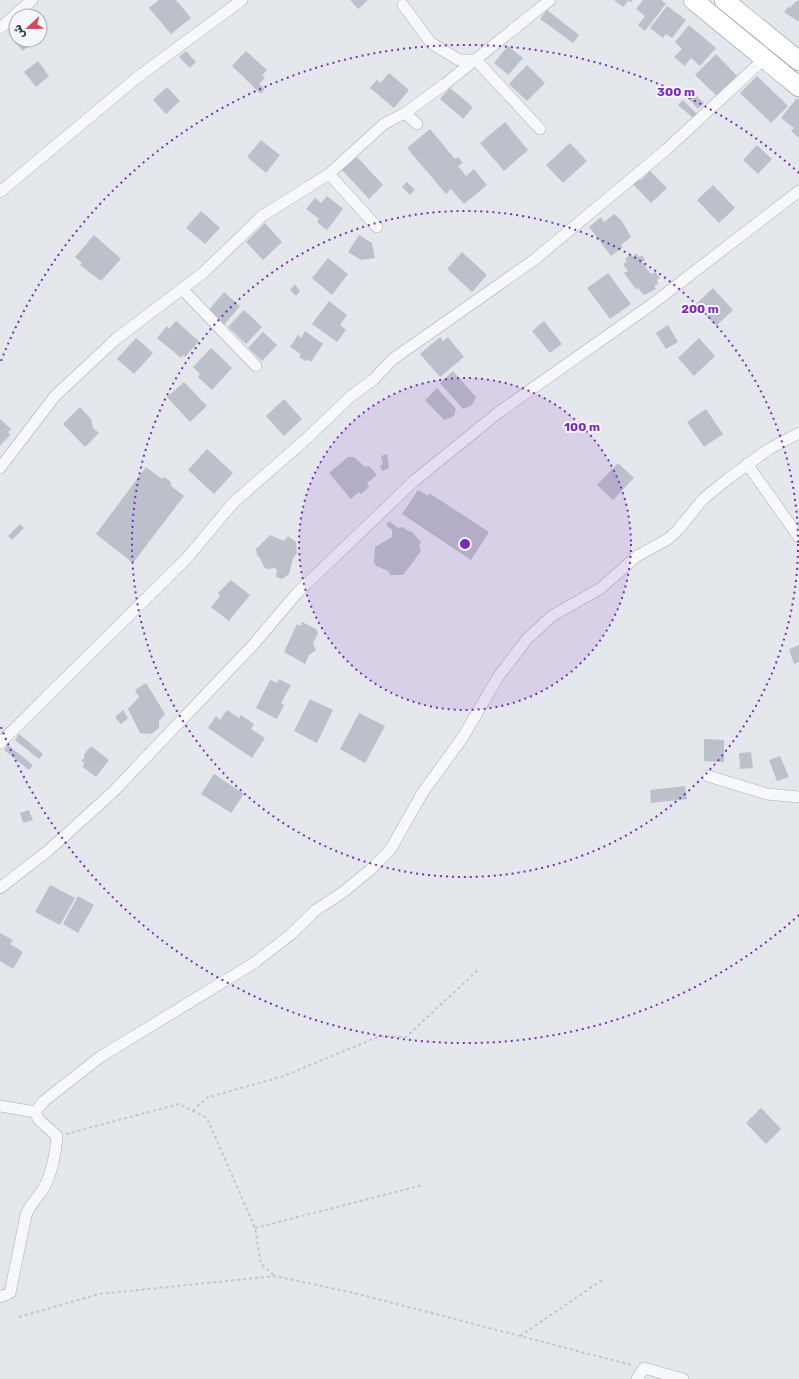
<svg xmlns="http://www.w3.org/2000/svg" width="799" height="1379" font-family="Rubik,'Noto Naskh Arabic',sans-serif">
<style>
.building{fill:#bbc0ca}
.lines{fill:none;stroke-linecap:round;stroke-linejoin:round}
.street-casing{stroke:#a9aeb7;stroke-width:12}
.highway-casing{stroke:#8b94a3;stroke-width:20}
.path{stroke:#c2c5cb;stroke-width:2;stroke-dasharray:3 3;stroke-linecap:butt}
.street{stroke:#f7f8fa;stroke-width:11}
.highway{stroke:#fff;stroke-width:19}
.ring{fill:none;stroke:#7b2cbf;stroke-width:2;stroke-dasharray:2 4}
.centre{fill:#7b2cbf;stroke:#f4f6f9;stroke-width:2}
.ring-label{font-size:12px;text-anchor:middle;font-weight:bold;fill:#7b2cbf;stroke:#f4f6f9;stroke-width:4;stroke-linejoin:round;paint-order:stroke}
</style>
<rect width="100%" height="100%" fill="#e4e7ec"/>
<!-- building -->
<g class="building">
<polygon points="159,0 176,0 191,18 171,34 149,8"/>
<polygon points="350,0 368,0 358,9"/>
<polygon points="614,0 633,0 631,2 628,1 623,7"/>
<polygon points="643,0 661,0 666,4 645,31 638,25 645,16 636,9"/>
<polygon points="799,0 799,22 784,12 788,7 790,8 795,2"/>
<polygon points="667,6 686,20 672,38 666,34 663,38 650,28"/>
<polygon points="547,10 579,35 573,43 540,19"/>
<polygon points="689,25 716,48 700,66 691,58 685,66 674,57 682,49 675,42"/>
<polygon points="16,37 16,40 35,40 23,51 13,40"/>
<polygon points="508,46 523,58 508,75 494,63"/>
<polygon points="186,51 196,62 190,68 179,57"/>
<polygon points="246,51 267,70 262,75 265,78 259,84 265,89 261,94 232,66"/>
<polygon points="716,54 738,77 718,97 695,75"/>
<polygon points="38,61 49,76 36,87 24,72"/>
<polygon points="527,65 545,83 527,101 509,84"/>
<polygon points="389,73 409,90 394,108 370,88 377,80 380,83"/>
<polygon points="757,76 788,106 771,123 740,93"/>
<polygon points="167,87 180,101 166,114 153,100"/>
<polygon points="450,88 473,107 463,119 440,99"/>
<polygon points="692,92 704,103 698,109 687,97"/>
<polygon points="797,98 799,100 799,138 791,131 794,128 781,118"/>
<polygon points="683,100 697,114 693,118 678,105"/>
<polygon points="505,122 528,150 504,171 480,143"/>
<polygon points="430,129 455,159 458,157 463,163 458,166 466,176 474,169 487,185 464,204 451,189 446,194 407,148"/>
<polygon points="261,140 280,155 266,173 247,157"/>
<polygon points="570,143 587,161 563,183 546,165"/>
<polygon points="757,145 772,159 758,174 743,160"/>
<polygon points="357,157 383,185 369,199 342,170"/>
<polygon points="650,171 667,188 651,203 633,184 638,179 641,180"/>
<polygon points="407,182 415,190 410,195 402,187"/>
<polygon points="713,185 735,208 719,223 697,200"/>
<polygon points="327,196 343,209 327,230 317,222 319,219 306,209 315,198 321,203"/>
<polygon points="201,211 220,228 205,244 186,228"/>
<polygon points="614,214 622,221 631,237 621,245 623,247 611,256 589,227 601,217 604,222"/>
<polygon points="265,223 282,242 263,260 246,242"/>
<polygon points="94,235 121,259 101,281 80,265 82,263 75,257"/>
<polygon points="359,235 372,243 375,258 361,260 348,252"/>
<polygon points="462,252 487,275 472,292 447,269"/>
<polygon points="636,253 639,257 642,255 645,260 642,262 651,274 655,272 660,278 657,280 658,284 654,286 656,289 644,295 638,288 636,289 624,273 628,271 623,264 627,262 625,259 631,254 633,257"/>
<polygon points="328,258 348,274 332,295 312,278"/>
<polygon points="608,273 631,304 610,319 587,288"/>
<polygon points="295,284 300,291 296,296 290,290"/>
<polygon points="713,288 733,310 716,326 696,304"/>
<polygon points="224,292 240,306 224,325 208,311"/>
<polygon points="329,301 347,315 340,325 346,330 337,342 312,324"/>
<polygon points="244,310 262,327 246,344 228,327"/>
<polygon points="176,321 199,341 185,357 183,355 181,358 157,338 167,326 169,329"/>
<polygon points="544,321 562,344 550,353 532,331"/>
<polygon points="668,325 678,342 666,349 656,333"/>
<polygon points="305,331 323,344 311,362 307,359 306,361 299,357 301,354 290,347 298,335 301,338"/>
<polygon points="263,332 277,345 262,361 248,348"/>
<polygon points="440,337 443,341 448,337 464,357 440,377 420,354"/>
<polygon points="136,338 153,353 134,374 117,359"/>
<polygon points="699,338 715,356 694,376 678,358"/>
<polygon points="211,348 232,368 212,390 198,377 200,374 193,367"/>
<polygon points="453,371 476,397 472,405 463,409 440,383"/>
<polygon points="184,382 207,406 190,422 167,397"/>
<polygon points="437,388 456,409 454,416 444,420 425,400"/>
<polygon points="284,399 302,419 284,436 266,416"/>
<polygon points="80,407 91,419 93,428 99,433 85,447 63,424"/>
<polygon points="706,409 723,434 704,447 687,422"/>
<polygon points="0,419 11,429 8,432 10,435 0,446"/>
<polygon points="207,449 233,473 214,494 188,470"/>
<polygon points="387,454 389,468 382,471 380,466 383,464 381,456"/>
<polygon points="348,457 354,457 365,467 369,466 377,475 367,483 369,487 361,494 359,492 351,499 329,473"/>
<polygon points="618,463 634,478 613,500 597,485"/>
<polygon points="146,467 162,479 164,477 171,482 171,486 184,496 133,563 96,534"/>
<polygon points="418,490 427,495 425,501 429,493 489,532 471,560 402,514"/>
<polygon points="389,521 398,528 403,527 408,531 412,532 421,542 419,546 421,551 403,575 390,575 388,571 376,566 374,562 375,547 392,537 392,530 386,525"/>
<polygon points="20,524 24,528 12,540 8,536"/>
<polygon points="270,535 284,541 288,536 296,542 297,553 293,558 289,574 282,579 276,577 277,570 275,568 268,569 264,567 260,558 257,555 256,549"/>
<polygon points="231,580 250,595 229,621 211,607 220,596 218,593"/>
<polygon points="302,622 316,629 318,633 313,643 316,650 309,655 305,664 284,652 297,624 301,626"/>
<polygon points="799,645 799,662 794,664 789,649"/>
<polygon points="279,679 291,685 281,703 284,705 277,719 256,708 270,680 277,683"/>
<polygon points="146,683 165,714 159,721 159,728 151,734 140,733 128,709 139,697 135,690"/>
<polygon points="310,699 333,710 317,743 294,731"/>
<polygon points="123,710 128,718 121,724 115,717"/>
<polygon points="227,710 239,718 241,715 254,724 251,729 265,738 252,758 208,728 216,716 220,720"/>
<polygon points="359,713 385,726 365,763 340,749"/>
<polygon points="19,734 43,754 39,759 15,740"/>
<polygon points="704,739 724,740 724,762 704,761"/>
<polygon points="8,745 33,765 29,770 4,750"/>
<polygon points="91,746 109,760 96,777 83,767 84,763 81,760 84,759 84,754"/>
<polygon points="751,752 753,768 740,769 739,753"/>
<polygon points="780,756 789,777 777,781 769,760"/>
<polygon points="214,774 244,794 231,813 201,794"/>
<polygon points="685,786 687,799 651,803 650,790"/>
<polygon points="29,810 33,820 23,823 20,813"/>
<polygon points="50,885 75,898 60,925 35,912"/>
<polygon points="78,896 94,905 78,933 63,924"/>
<polygon points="0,933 13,940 10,944 23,952 13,969 0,961"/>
<polygon points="761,1108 781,1129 766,1144 746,1123"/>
</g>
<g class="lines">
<defs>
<g id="street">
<polyline points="403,5 431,43 459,60 476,60 540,129"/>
<polyline points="0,28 32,0"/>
<polyline points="405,113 417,124"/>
<polyline points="329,174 377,227"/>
<polyline points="0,192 139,76 242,0"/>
<polyline points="183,290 256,366"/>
<polyline points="747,464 799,537"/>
<polyline points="0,468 55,396 116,339 203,273 262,216 329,174 384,124 405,113 445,84 550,0"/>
<polyline points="0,743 187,558 233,503 304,441 350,397 373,380 393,359 534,260 667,149 765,58"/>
<polyline points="708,776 767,794 799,797"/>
<polyline points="0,888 49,850 113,792 253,645 297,593 414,481 499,412 651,305 799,191"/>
<polyline points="0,1106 35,1112"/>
<path d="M 0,1297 L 10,1293 L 26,1215 C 30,1205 36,1199 42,1191 C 51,1177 56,1153 57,1136 L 39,1120 L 35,1112 L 44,1101 L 100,1057 L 254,963 L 290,935 L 316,910 L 342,893 L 370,870 L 390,850 L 423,792 L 463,737 L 498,677 L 527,639 L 552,616 L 601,588 L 637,556 L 668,539 L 678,530 L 703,499 L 729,478 L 769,449 L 799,433"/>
<polyline points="637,1379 644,1368 683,1379"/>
</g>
<g id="highway">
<polyline points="693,0 799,87"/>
<polyline points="724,0 799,61"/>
</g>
</defs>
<!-- street casing -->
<use href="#street" class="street-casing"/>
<!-- highway casing -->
<use href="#highway" class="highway-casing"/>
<!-- path -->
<g class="path">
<polyline points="193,1111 206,1098 284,1076 380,1036 406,1037 479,969"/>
<polyline points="66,1134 179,1104 207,1118 255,1228 261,1264 275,1276"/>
<polyline points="255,1228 423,1185"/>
<polyline points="19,1317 99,1294 275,1276 354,1293 632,1365"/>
<polyline points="520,1336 602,1280"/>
</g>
<!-- street -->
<use href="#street" class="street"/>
<!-- highway -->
<use href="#highway" class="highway"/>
</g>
<!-- distance rings -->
<circle cx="465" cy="544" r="166" fill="#7b2cbf" fill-opacity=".12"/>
<g class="ring">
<circle cx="465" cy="544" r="166"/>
<circle cx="465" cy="544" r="333"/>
<path d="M799 915A499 499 0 0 1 1 727M1 361A499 499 0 0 1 799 173"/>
</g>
<circle cx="465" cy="544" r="6" class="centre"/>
<g class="ring-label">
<text x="676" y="96">300 m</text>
<text x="700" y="313">200 m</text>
<text x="582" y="431">100 m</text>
</g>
<!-- north arrow -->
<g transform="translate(28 28) rotate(248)"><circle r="19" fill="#f4f6f9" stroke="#a4a8b1"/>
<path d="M0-3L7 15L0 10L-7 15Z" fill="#d1495b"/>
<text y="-6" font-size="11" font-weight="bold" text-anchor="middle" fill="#2b3445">ش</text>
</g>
</svg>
